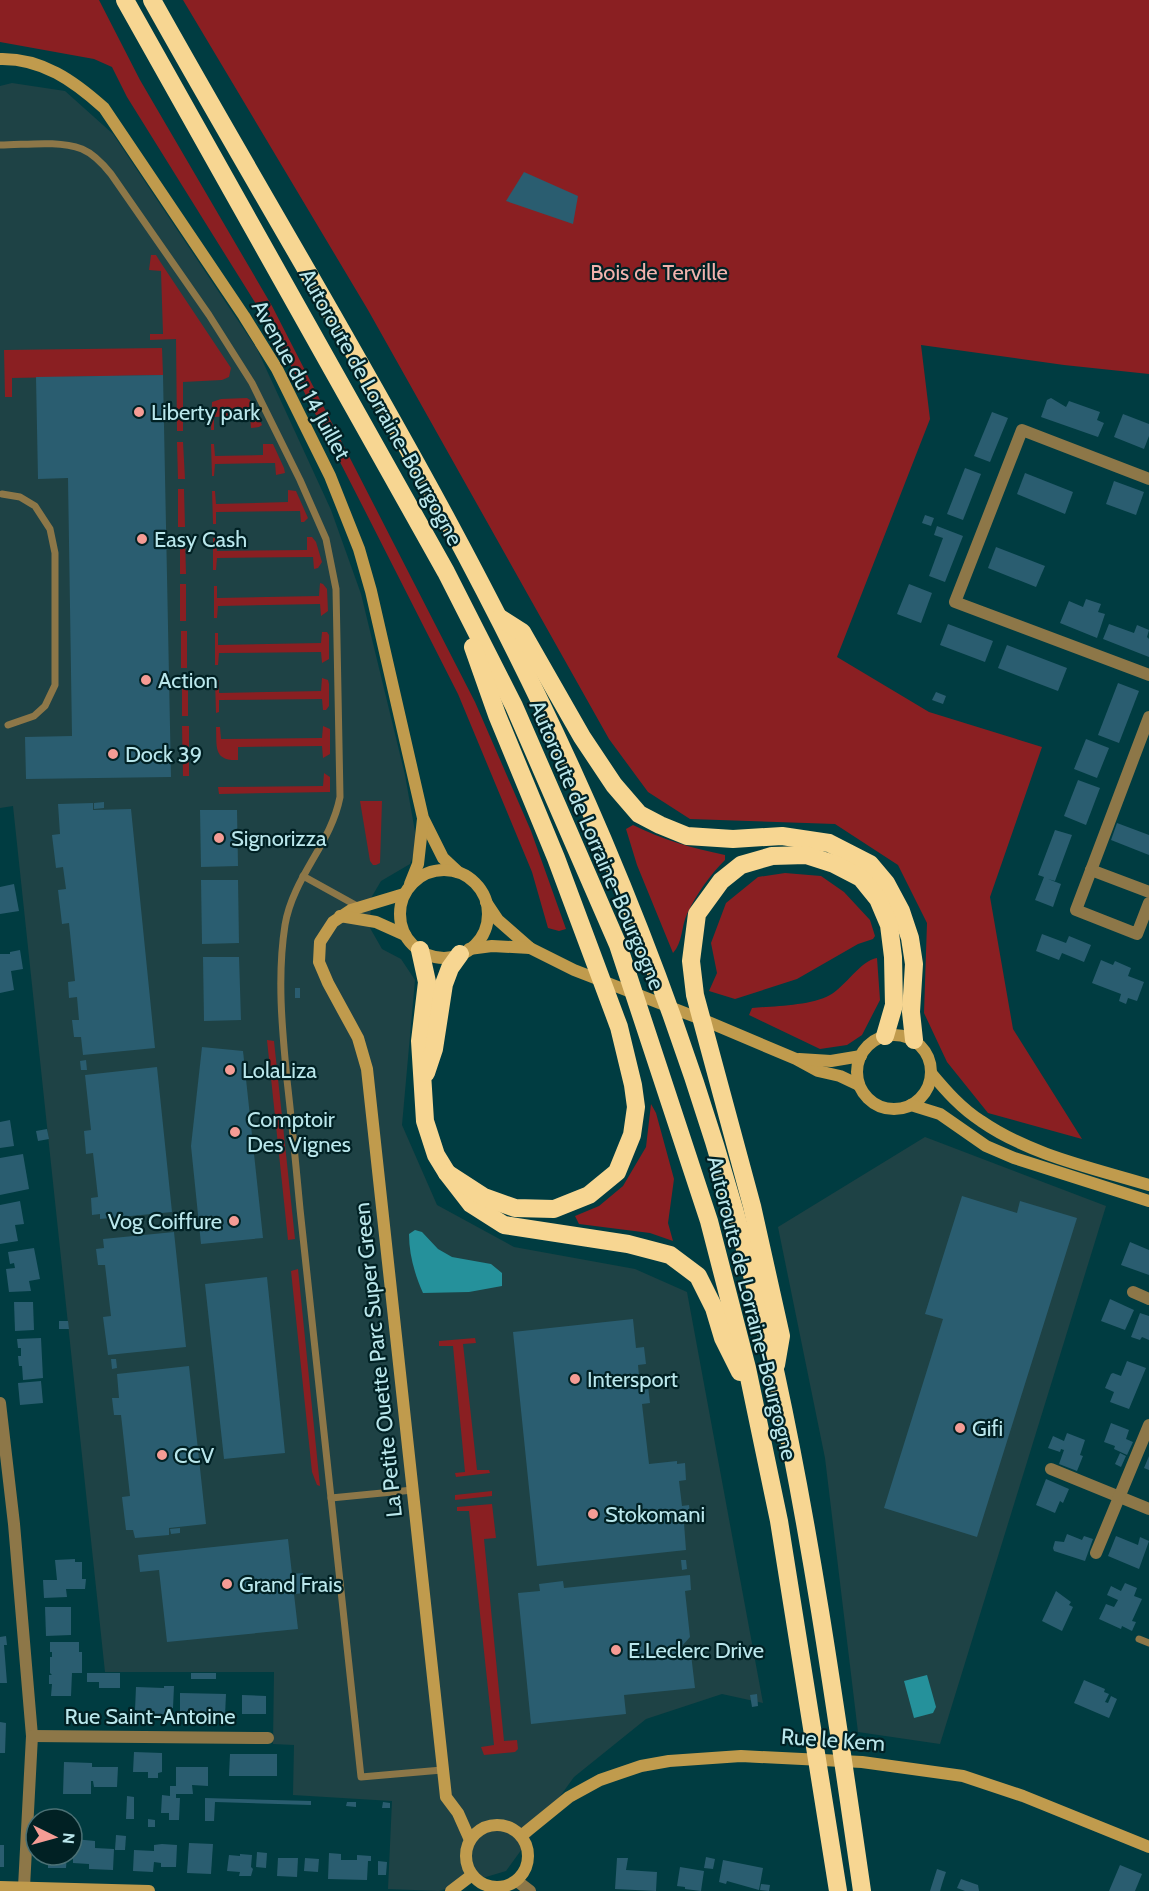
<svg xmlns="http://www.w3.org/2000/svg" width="1149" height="1891" font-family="Cabin,sans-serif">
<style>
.built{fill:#1e4245}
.green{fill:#8a1f22}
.water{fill:#25919b}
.building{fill:#2a5d70}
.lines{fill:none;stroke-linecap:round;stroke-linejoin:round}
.lane{stroke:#8d7748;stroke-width:7}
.street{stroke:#8d7748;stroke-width:12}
.secondary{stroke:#c09b4d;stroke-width:12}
.highway{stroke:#f7d692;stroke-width:18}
.poi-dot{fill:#f59c95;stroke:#012124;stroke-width:2}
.labels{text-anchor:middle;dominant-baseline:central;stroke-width:4.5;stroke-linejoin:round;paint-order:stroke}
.park-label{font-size:22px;fill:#f1b2ad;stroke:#012124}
.street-label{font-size:22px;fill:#bae7ec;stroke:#012124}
.poi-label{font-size:22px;fill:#bae7ec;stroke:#012124;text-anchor:start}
</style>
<rect width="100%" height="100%" fill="#003c41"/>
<!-- built -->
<g class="built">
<polygon points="12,83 65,91 113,134 257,349 331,510 361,594 405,775 417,843 410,864 381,881 371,898 370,928 382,949 401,959 415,980 402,1125 437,1205 514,1247 635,1269 687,1292 763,1703 722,1694 646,1719 574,1777 506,1871 439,1891 388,1889 392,1801 293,1795 294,1745 273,1744 274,1672 105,1672 13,806 0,808 0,86"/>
<polygon points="925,1137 1106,1206 940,1744 858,1732 825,1458 778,1227"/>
</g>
<!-- green -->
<g class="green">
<polygon points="0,0 99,0 140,80 272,306 475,702 531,831 566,929 559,931 548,928 532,872 458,694 363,507 274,333 127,97 112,67 94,59 0,42"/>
<polygon points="183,0 1149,0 1149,374 1064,365 921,345 930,419 837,657 929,712 1042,747 990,897 1013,1029 1082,1139 988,1113 947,1062 924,1013 927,923 898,865 835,824 690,819 648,792 609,739 368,310"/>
<polygon points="151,255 156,255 161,263 231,368 229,377 222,380 183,382 183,431 177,431 176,339 150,340 150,334 163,334 161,271 149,270"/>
<polygon points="162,348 163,375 12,378 12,397 5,397 4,350"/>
<polygon points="247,398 250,400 262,425 259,427 251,428 250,415 214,417 214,430 211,430 212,402 221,399"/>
<polygon points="177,442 183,442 185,479 178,479"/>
<polygon points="211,444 214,444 215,456 263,455 263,444 273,444 284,468 285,473 276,475 275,463 215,464 214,476 212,476"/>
<polygon points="178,489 184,489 185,527 178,527"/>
<polygon points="288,490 296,491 308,518 304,522 301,522 300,511 216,512 216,524 213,524 212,491 215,491 216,504 288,502"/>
<polygon points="180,537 185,537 186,574 180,574"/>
<polygon points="307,537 312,537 316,542 322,562 318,568 314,569 313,557 217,558 216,570 213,570 213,538 216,538 217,551 307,550"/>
<polygon points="320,583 323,584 327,589 328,611 321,616 320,604 218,606 217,618 214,618 214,586 217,586 217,598 319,596"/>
<rect x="180" y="584" width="6" height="37"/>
<rect x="181" y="631" width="6" height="37"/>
<polygon points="322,632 327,632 329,635 329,659 322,663 321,652 219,653 218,665 215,665 215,633 218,633 218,645 321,643"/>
<rect x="182" y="678" width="6" height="38"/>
<polygon points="322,678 328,680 329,684 329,706 326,710 323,710 322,699 219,700 219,712 216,713 215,680 219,680 219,693 321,691"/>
<polygon points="182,726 189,726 189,776 183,776"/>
<path d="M 323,726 L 330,729 L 330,754 L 323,758 L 322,746 L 238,747 L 238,760 C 213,761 217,747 216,727 L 220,727 L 221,739 L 322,738 Z"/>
<polygon points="324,773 330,777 330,792 219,794 218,787 323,786"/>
<polygon points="360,801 382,801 380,863 376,865 373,865 370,861"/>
<path d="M 633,825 C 663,840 692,848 725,855 L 725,860 C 710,875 697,893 687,914 C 681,927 683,942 673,953 L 637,865 L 626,829 Z"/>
<polygon points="785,873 821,876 844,892 870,920 875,936 873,939 858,944 797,979 735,999 709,991 717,973 711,943 726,903 758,877"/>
<path d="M 877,958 L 880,1000 L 862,1035 L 847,1045 L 820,1049 L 749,1015 L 752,1008 C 774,1006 810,1006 830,995 C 846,986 860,961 877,958 Z"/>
<polygon points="267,1040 274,1041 295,1239 288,1240"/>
<polygon points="651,1104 656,1113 674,1179 668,1223 673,1241 650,1233 579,1224 575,1216 599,1206 623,1186 646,1147"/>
<polygon points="298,1269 320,1486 317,1485 312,1472 291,1271"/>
<polygon points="475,1338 476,1343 463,1344 477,1470 489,1470 490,1473 456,1477 455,1473 465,1472 453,1346 439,1346 439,1341"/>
<polygon points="492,1491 492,1496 455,1500 455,1495"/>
<polygon points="492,1504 496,1538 484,1539 504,1741 517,1740 518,1749 515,1752 484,1755 481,1747 494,1745 469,1511 457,1511 457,1507"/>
</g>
<!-- water -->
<g class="water">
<path d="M 415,1230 L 422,1232 L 438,1249 L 452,1257 L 491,1264 L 502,1273 L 502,1286 L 469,1292 L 423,1293 C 415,1275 409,1255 409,1234 Z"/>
<polygon points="927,1675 936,1707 933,1713 914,1718 904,1681"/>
</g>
<!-- building -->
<g class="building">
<polygon points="524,172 578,196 573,224 506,201"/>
<polygon points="163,375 171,777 26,779 25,737 72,736 68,478 38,479 36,377"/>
<polygon points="1051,398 1066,407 1069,401 1100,412 1097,420 1104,423 1098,437 1041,417 1047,400"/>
<polygon points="992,412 1008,418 990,462 974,456"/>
<polygon points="1123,414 1149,424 1149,436 1144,449 1114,437"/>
<polygon points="965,468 981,474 963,520 947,514"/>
<polygon points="1025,473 1073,492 1065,514 1017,494"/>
<polygon points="1114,481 1144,492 1136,515 1106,504"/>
<polygon points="925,515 934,518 931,526 922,523"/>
<polygon points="937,526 963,536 945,582 929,576 943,538 934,535"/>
<polygon points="996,547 1045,566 1036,587 988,568"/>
<polygon points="909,584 932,593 921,623 897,614"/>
<polygon points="1086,599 1101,604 1098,612 1105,614 1097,638 1060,623 1069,601 1083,607"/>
<polygon points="948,624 993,641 985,662 940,645"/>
<polygon points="1109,624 1134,633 1137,625 1149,630 1147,637 1149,639 1149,657 1103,639"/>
<polygon points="1007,645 1067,668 1058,691 998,668"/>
<polygon points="1118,683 1139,691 1119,743 1098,735"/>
<polygon points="936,692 946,696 943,704 932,700"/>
<polygon points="1086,739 1109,748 1097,778 1074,769"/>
<polygon points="1078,780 1100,788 1086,825 1064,816"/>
<polygon points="104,802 104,808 94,809 94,803"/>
<polygon points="93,803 93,810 131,809 155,1048 83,1055 81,1037 74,1037 72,1020 79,1020 77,997 69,998 68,982 75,981 69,923 62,924 58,890 66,889 63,867 56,868 52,835 60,834 58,804"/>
<polygon points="200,810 237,810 238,866 201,867"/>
<polygon points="1117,823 1149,835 1149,855 1111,840"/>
<polygon points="1055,830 1072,835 1055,881 1048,879 1061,884 1053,907 1035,900 1044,877 1038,875"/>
<polygon points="201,880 238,880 239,943 202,944"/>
<polygon points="14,884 19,911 0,914 0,887"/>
<polygon points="1042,934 1066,943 1069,936 1091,945 1084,962 1062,953 1059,960 1036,951"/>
<polygon points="20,950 23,969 11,971 14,990 0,993 0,954 10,954 10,952"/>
<polygon points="203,957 239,957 241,1020 204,1021"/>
<polygon points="1101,960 1113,965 1115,961 1131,968 1128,976 1144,982 1137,1001 1128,998 1126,1004 1119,1001 1121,994 1092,983"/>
<rect x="295" y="988" width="5" height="10"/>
<polygon points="202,1047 243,1051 263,1238 201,1244 191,1146"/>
<polygon points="86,1060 87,1070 81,1070 80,1061"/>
<polygon points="157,1067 172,1212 100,1219 100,1214 92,1215 91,1198 98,1197 93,1153 86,1154 84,1131 91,1130 85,1075"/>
<polygon points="10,1120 14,1146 0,1148 0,1122"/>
<polygon points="47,1129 49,1139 38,1141 36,1131"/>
<polygon points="23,1154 29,1189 0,1195 0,1158"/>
<polygon points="962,1196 1017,1213 1020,1201 1077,1218 977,1537 884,1508 943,1319 925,1314"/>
<polygon points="20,1201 24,1224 15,1225 18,1241 0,1244 0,1205"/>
<polygon points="174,1232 186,1347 108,1355 103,1317 111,1316 105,1265 98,1265 96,1249 104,1248 103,1239"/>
<polygon points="1130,1242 1149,1250 1149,1275 1121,1265"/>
<polygon points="34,1248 40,1279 29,1281 31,1291 9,1292 6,1269 15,1268 14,1263 10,1264 8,1252"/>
<polygon points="267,1277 285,1453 224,1459 205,1284"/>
<polygon points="1110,1299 1134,1310 1125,1330 1101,1321"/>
<polygon points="14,1302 33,1302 34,1330 15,1331"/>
<polygon points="1140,1313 1149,1316 1149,1340 1142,1337 1140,1340 1131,1337"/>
<polygon points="633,1319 636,1348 644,1347 646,1364 638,1365 640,1387 648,1386 650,1403 642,1404 649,1464 677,1461 677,1464 685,1463 686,1480 679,1481 682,1506 689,1505 691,1522 684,1523 686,1550 537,1566 513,1332"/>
<polygon points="59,1321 68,1321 69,1329 59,1329"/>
<polygon points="41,1338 43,1378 23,1380 22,1366 19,1366 18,1356 21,1356 21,1348 18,1348 17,1339"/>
<polygon points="111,1359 116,1359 117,1368 112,1369"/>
<polygon points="1127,1361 1146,1368 1129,1409 1110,1402 1114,1392 1105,1388 1111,1374 1113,1373 1121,1376"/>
<polygon points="189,1366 206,1524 169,1528 169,1535 135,1538 133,1530 126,1530 122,1497 130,1496 121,1415 114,1415 112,1398 119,1398 117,1374"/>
<polygon points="41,1381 43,1403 20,1405 18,1383"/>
<polygon points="1111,1423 1129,1430 1126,1439 1133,1442 1127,1455 1114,1449 1115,1446 1104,1442"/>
<polygon points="1067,1433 1085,1440 1080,1455 1083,1456 1077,1471 1059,1464 1064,1450 1061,1449 1060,1452 1048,1448 1053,1436 1064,1441"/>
<polygon points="1120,1453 1126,1456 1121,1467 1115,1464"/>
<polygon points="1149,1456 1149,1470 1144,1468"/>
<polygon points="1046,1479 1069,1489 1063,1503 1060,1501 1055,1513 1036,1505"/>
<polygon points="180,1528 180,1533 171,1534 170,1529"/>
<polygon points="1067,1534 1082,1540 1084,1536 1093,1539 1085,1561 1054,1551 1053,1548 1055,1541 1064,1542"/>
<polygon points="1116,1536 1138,1545 1140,1537 1149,1541 1139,1569 1108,1556"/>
<polygon points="288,1539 292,1574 303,1573 305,1593 294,1594 298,1629 167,1642 159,1570 140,1572 138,1555"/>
<polygon points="75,1559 75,1562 82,1562 82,1579 86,1579 85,1589 66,1589 67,1597 44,1598 43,1580 57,1580 55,1560"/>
<polygon points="681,1560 686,1560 687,1569 682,1570"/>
<polygon points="690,1575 691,1590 685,1591 690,1637 682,1646 691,1654 695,1688 624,1695 626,1714 531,1724 518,1593 540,1591 539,1584 563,1581 564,1588"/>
<polygon points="1125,1583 1137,1588 1134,1596 1142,1599 1132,1621 1136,1622 1132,1631 1122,1626 1121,1629 1099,1619 1106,1604 1114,1607 1118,1600 1107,1595 1111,1586 1121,1591"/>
<polygon points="1056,1591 1071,1602 1069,1605 1073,1607 1062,1631 1042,1621"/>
<polygon points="45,1607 71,1607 71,1635 46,1636"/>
<polygon points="6,1636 7,1645 4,1645 7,1683 0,1683 0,1637"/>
<polygon points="50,1642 79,1642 79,1652 82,1652 82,1673 72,1673 71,1696 51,1696 52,1684 49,1684 49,1675 52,1675 50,1673 50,1657 52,1657 52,1652 50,1652"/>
<polygon points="87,1673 120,1673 120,1688 99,1688 99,1682 87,1682"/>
<rect x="191" y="1673" width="25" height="6"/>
<polygon points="1084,1680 1105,1689 1104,1692 1109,1694 1105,1702 1108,1703 1111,1696 1117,1699 1109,1718 1074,1703"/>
<polygon points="164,1686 174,1686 173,1708 165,1708 165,1714 151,1716 148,1714 147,1711 135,1710 136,1687 164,1688"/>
<polygon points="180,1693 226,1694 225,1716 180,1716"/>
<polygon points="757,1694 758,1706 752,1707 750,1695"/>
<polygon points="242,1695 266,1696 266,1714 242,1714"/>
<polygon points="0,1722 6,1723 5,1753 0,1753"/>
<polygon points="134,1752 162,1753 162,1772 158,1773 158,1778 148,1778 148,1772 133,1772"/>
<polygon points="230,1754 277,1754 277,1776 229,1776"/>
<polygon points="64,1762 92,1763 92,1767 118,1767 117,1787 94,1787 93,1781 91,1781 91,1794 63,1794"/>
<polygon points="176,1767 208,1767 208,1786 192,1785 193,1794 176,1794 176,1798 180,1798 179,1820 169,1820 169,1813 161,1813 162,1795 170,1796 170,1786 176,1786"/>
<polygon points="127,1796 134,1797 134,1819 126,1819"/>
<polygon points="205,1798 311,1801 311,1805 215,1802 214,1821 205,1821"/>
<polygon points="347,1802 356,1802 356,1807 346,1806"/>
<polygon points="383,1802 390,1803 390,1808 382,1808"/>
<polygon points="72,1817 75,1817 74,1839 95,1841 95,1848 114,1849 113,1870 89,1869 89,1864 73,1863"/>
<polygon points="148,1819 155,1820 155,1827 148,1827"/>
<polygon points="116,1835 126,1836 125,1850 115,1850"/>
<polygon points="189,1843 213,1844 211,1874 187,1873"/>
<polygon points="162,1844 177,1845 176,1867 161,1867 161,1863 154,1862 153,1872 133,1871 134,1850 154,1851 154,1845"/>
<rect x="0" y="1845" width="4" height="22"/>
<polygon points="257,1852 267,1853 266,1868 256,1867"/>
<polygon points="329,1853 341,1854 341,1860 357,1860 357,1855 371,1856 371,1861 368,1861 367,1880 328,1879"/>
<polygon points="240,1854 252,1855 251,1867 253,1869 251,1876 239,1876 240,1872 227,1871 229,1855 240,1856"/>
<polygon points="48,1855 67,1855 66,1868 48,1868"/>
<polygon points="706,1857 715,1859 713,1869 704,1868"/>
<polygon points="278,1858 298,1858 297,1877 277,1876"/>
<polygon points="305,1858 319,1859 318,1872 304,1871"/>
<polygon points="617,1858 628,1858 626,1870 657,1872 656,1891 615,1889"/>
<polygon points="723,1860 763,1868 759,1890 727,1881 726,1884 719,1882"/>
<polygon points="378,1861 387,1862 386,1875 378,1875"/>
<polygon points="1120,1865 1142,1874 1135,1891 1109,1891"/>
<polygon points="680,1867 704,1871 701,1891 685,1889 685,1887 677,1886"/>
<polygon points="937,1869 946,1872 943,1881 940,1891 930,1891"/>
<polygon points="961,1879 978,1885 979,1891 965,1891 957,1888"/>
<polygon points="761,1884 770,1885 769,1891 760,1890"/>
</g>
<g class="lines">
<!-- lane -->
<g class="lane">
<path d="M 0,145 C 26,145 57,140 82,149 C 94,154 103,164 111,174 L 209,315 L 252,383 L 300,480 L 326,539 L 336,589 L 340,797 C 331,844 293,877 285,925 C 277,976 282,1028 287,1080 C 292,1123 296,1166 300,1209 C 319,1399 341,1588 361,1777 L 442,1770"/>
<polyline points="2,494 20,497 35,506 50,529 55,553 55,685 45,706 34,716 8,725"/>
<polyline points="303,876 359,907"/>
<polyline points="331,1498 413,1490"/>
<polyline points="1139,1639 1149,1643"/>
</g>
<!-- street -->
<g class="street">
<polyline points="1149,479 1022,430 955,602 1149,675"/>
<polyline points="1149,717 1076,910 1137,934 1149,903"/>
<polyline points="1091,870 1149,892"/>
<polyline points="1133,1292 1149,1299"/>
<polyline points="0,1403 14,1524 32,1736 24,1887"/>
<polyline points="1051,1469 1149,1509"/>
<polyline points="1096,1553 1149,1425"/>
<polyline points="32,1736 268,1738"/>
<polyline points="517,1881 530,1891"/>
</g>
<!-- secondary -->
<g class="secondary">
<path d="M 0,59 C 42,58 74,81 104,108 L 244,316 L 277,369 L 330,476 L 359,549 L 371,591 L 423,818 L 443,858 L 458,872"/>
<circle cx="444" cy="914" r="44"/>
<polyline points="410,884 418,864 423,819"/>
<polyline points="404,894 351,910 333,922 320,942 319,962 328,983 358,1038 367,1069 446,1797 458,1813 470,1840"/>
<polyline points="486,902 498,920 530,948 574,970 706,1021 796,1059 818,1071 840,1076 859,1085"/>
<polyline points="340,916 376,922 405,935"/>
<polyline points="469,949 492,946 530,948"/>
<circle cx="894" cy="1072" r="37"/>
<polyline points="799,1059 831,1061 861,1056"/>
<path d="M 931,1073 C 946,1091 961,1108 981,1121 C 1030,1155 1093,1168 1149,1185"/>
<polyline points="911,1105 940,1114 986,1146 1014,1158 1149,1201"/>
<circle cx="497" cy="1856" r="31"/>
<polyline points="521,1836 569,1797 600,1780 641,1766 669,1761 741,1756 862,1762 963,1776 1023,1796 1149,1847"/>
<polyline points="0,1887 149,1891"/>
<polyline points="451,1891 472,1875"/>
</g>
<!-- highway -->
<g class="highway">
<polyline points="125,0 446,572 514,706 618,945 709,1221 747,1368 779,1521 838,1891"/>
<path d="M 152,0 C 306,276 479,548 603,840 C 676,1012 736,1193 776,1375 C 813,1546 837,1719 862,1891"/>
<polyline points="500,618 522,632 582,737 614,785 639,814 660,825 687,836 733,839 782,836 829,843 870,864 886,883 901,911 910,938 914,964 911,1012 914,1040"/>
<polyline points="420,950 427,982 420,1041 425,1121 436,1155 447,1173 471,1204 504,1225 628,1244 670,1255 698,1276 714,1308 723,1338 740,1372"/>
<polyline points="426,1073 434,1049 444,984 450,968 460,954"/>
<polyline points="447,1173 484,1197 515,1208 554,1209 589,1195 617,1172 632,1135 636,1107 633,1085 619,1027 556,858 497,715 473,647"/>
<polyline points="776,1365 781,1336 752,1206 695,995 691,961 697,914 721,881 741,865 772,856 806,855 834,864 861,878 878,899 889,925 893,957 894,1005 885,1036"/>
</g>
</g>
<!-- markers -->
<g class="poi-dot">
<circle cx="139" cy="412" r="6"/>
<circle cx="142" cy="539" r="6"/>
<circle cx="146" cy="680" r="6"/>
<circle cx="113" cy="754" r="6"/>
<circle cx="219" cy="838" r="6"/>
<circle cx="230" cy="1070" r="6"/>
<circle cx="235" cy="1132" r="6"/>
<circle cx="234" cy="1221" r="6"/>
<circle cx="575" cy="1379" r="6"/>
<circle cx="960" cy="1428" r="6"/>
<circle cx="162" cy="1455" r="6"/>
<circle cx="593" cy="1514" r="6"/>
<circle cx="227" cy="1584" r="6"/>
<circle cx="616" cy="1650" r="6"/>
</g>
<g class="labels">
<!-- park labels -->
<g class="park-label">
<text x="659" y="272">Bois de Terville</text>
</g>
<!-- street labels -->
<g class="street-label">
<text transform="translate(301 380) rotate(61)">Avenue du 14 Juillet</text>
<text transform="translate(381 407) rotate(61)">Autoroute de Lorraine-Bourgogne</text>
<text transform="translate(597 845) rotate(67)">Autoroute de Lorraine-Bourgogne</text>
<text transform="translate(752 1308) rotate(76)">Autoroute de Lorraine-Bourgogne</text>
<text transform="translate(378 1360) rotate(-96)">La Petite Ouette Parc Super Green</text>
<text x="150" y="1716">Rue Saint-Antoine</text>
<text transform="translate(833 1740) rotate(4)">Rue le Kem</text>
</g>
<!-- poi labels -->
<g class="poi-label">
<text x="151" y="412">Liberty park</text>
<text x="154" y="539">Easy Cash</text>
<text x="158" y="680">Action</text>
<text x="125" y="754">Dock 39</text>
<text x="231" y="838">Signorizza</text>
<text x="242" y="1070">LolaLiza</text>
<text x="247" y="1119">Comptoir<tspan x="247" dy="25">Des Vignes</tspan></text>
<text x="222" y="1221" text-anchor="end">Vog Coiffure</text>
<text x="587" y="1379">Intersport</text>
<text x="972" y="1428">Gifi</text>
<text x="174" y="1455">CCV</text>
<text x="605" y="1514">Stokomani</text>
<text x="239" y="1584">Grand Frais</text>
<text x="628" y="1650">E.Leclerc Drive</text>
</g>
</g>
<!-- north arrow -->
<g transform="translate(54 1837) rotate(95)"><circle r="28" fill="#012124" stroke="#4b7074" stroke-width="1.5"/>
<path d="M0-4.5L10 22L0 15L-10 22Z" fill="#f59c95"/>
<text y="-9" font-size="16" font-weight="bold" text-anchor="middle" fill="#bae7ec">N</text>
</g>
</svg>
